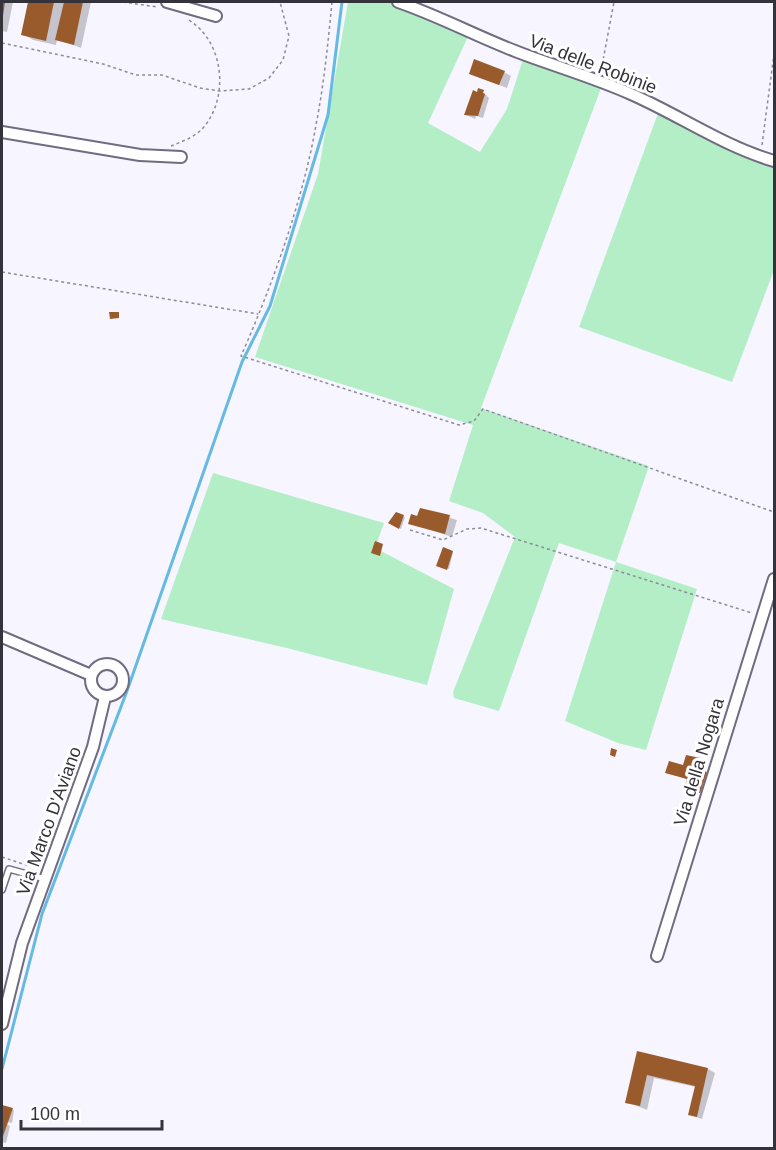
<svg xmlns="http://www.w3.org/2000/svg" width="776" height="1150" font-family="Arial,sans-serif">
<style>
.green{fill:#b3eec7}
.shadow{fill:#0003}
.lines{fill:none;stroke-linecap:round;stroke-linejoin:round}
.stream{stroke:#64bae3;stroke-width:3}
.building{fill:#995b2c}
.lane-casing{stroke:#706b81;stroke-width:8}
.street-casing{stroke:#706b81;stroke-width:14}
.path{stroke:#8d8b95;stroke-width:1.5;stroke-dasharray:3 3;stroke-linecap:butt}
.lane{stroke:#fff;stroke-width:5}
.street{stroke:#fff;stroke-width:10}
.labels{text-anchor:middle;dominant-baseline:central;stroke-width:6;stroke-linejoin:round;paint-order:stroke}
.street-label{font-size:18px;fill:#34323b;stroke:#fff}
</style>
<rect width="100%" height="100%" fill="#f7f5ff"/>
<!-- green -->
<g class="green">
<polygon points="348,2 401,2 471,30 428,123 480,152 507,109 525,53 603,83 481,408 649,466 616,562 697,589 646,750 618,743 565,721 616,562 559,543 499,711 454,698 453,692 515,537 483,513 449,501 473,425 255,357 318,174"/>
<polygon points="660,108 774,163 774,270 732,382 579,327"/>
<polygon points="213,473 384,523 375,548 454,589 427,685 287,648 161,619"/>
</g>
<!-- shadow -->
<g class="shadow">
<polygon points="2,2 13,2 7,32 2,31"/>
<polygon points="30,2 91,2 81,48 57,39 56,45 33,40 23,34"/>
<polygon points="504,72 511,76 507,88 478,77"/>
<polygon points="474,92 483,92 489,98 483,118 476,116 475,119 466,115"/>
<polygon points="421,509 457,520 452,537 409,523 418,518"/>
<polygon points="396,514 405,517 401,529 390,522"/>
<polygon points="453,552 449,569 440,566"/>
<polygon points="699,760 703,762 701,772 713,778 708,796 686,787 688,780 674,774 690,769"/>
<polygon points="638,1053 708,1069 715,1073 702,1119 690,1115 696,1087 654,1078 647,1110 627,1102"/>
<polygon points="3,1107 14,1110 12,1123 2,1121 10,1126 6,1143 2,1142 2,1113"/>
</g>
<g class="lines">
<!-- stream -->
<polyline class="stream" points="2,1069 42,914 127,691 242,362 270,306 328,115 342,2"/>
</g>
<!-- building -->
<g class="building">
<polygon points="2,2 5,2 3,16 2,16"/>
<polygon points="28,2 54,2 46,41 21,35"/>
<polygon points="64,2 83,2 74,45 55,40"/>
<polygon points="474,59 505,71 499,85 469,74"/>
<polygon points="478,88 484,90 483,93 485,94 478,116 464,115 473,90 477,92"/>
<polygon points="109,312 119,312 119,318 110,319"/>
<polygon points="420,508 450,515 445,534 408,524 411,514 417,516"/>
<polygon points="396,512 404,515 399,529 388,523"/>
<polygon points="375,541 383,544 380,556 371,553"/>
<polygon points="443,547 453,551 447,570 436,566"/>
<polygon points="611,748 617,750 615,757 610,755"/>
<polygon points="686,755 700,758 696,769 707,772 700,793 684,788 687,779 665,773 669,761 683,765"/>
<polygon points="637,1051 708,1068 697,1117 688,1115 695,1086 647,1075 640,1106 625,1103"/>
<polygon points="2,1105 13,1108 2,1139"/>
</g>
<g class="lines">
<defs>
<polyline id="lane" points="2,890 9,869 45,879"/>
<g id="street">
<polyline points="167,2 216,16"/>
<path d="M 398,2 C 439,16 476,36 515,51 C 554,66 593,77 631,94 C 679,115 723,146 774,161"/>
<polyline points="2,132 140,155 181,157"/>
<polyline points="2,637 91,675"/>
<circle cx="107" cy="680" r="16"/>
<polyline points="657,956 774,579"/>
<polyline points="2,1024 22,943 93,747 105,697"/>
</g>
</defs>
<!-- lane casing -->
<use href="#lane" class="lane-casing"/>
<!-- street casing -->
<use href="#street" class="street-casing"/>
<!-- path -->
<g class="path">
<polyline points="123,2 157,7"/>
<path d="M 332,2 C 328,43 324,84 316,125 C 303,200 272,286 241,356 L 459,425 L 474,421 L 483,409 L 774,512"/>
<polyline points="2,43 103,64 136,75 162,75 200,88 219,91 249,89 269,78 283,60 289,36 280,2"/>
<polyline points="601,71 614,2"/>
<polyline points="762,145 774,54"/>
<path d="M 171,146 C 181,142 195,137 203,128 C 230,97 224,40 187,19"/>
<polyline points="2,272 258,314"/>
<polyline points="410,530 443,540 467,529 481,528 752,613"/>
<polyline points="2,857 29,866"/>
</g>
<!-- lane -->
<use href="#lane" class="lane"/>
<!-- street -->
<use href="#street" class="street"/>
</g>
<g class="labels">
<!-- street labels -->
<g class="street-label">
<text transform="translate(593 64) rotate(21)">Via delle Robinie</text>
<text transform="translate(699 762) rotate(-73)">Via della Nogara</text>
<text transform="translate(49 821) rotate(-70)">Via Marco D'Aviano</text>
</g>
</g>
<!-- border -->
<rect width="776" height="1150" fill="none" stroke="#34323b" stroke-width="6"/>
<!-- scale -->
<path d="M21 1120v9h141v-9" fill="none" stroke="#34323b" stroke-width="3"/>
<text x="30" y="1120" font-size="18" fill="#34323b" stroke="#ffffff" stroke-width="4.5" paint-order="stroke">100 m</text>
</svg>
